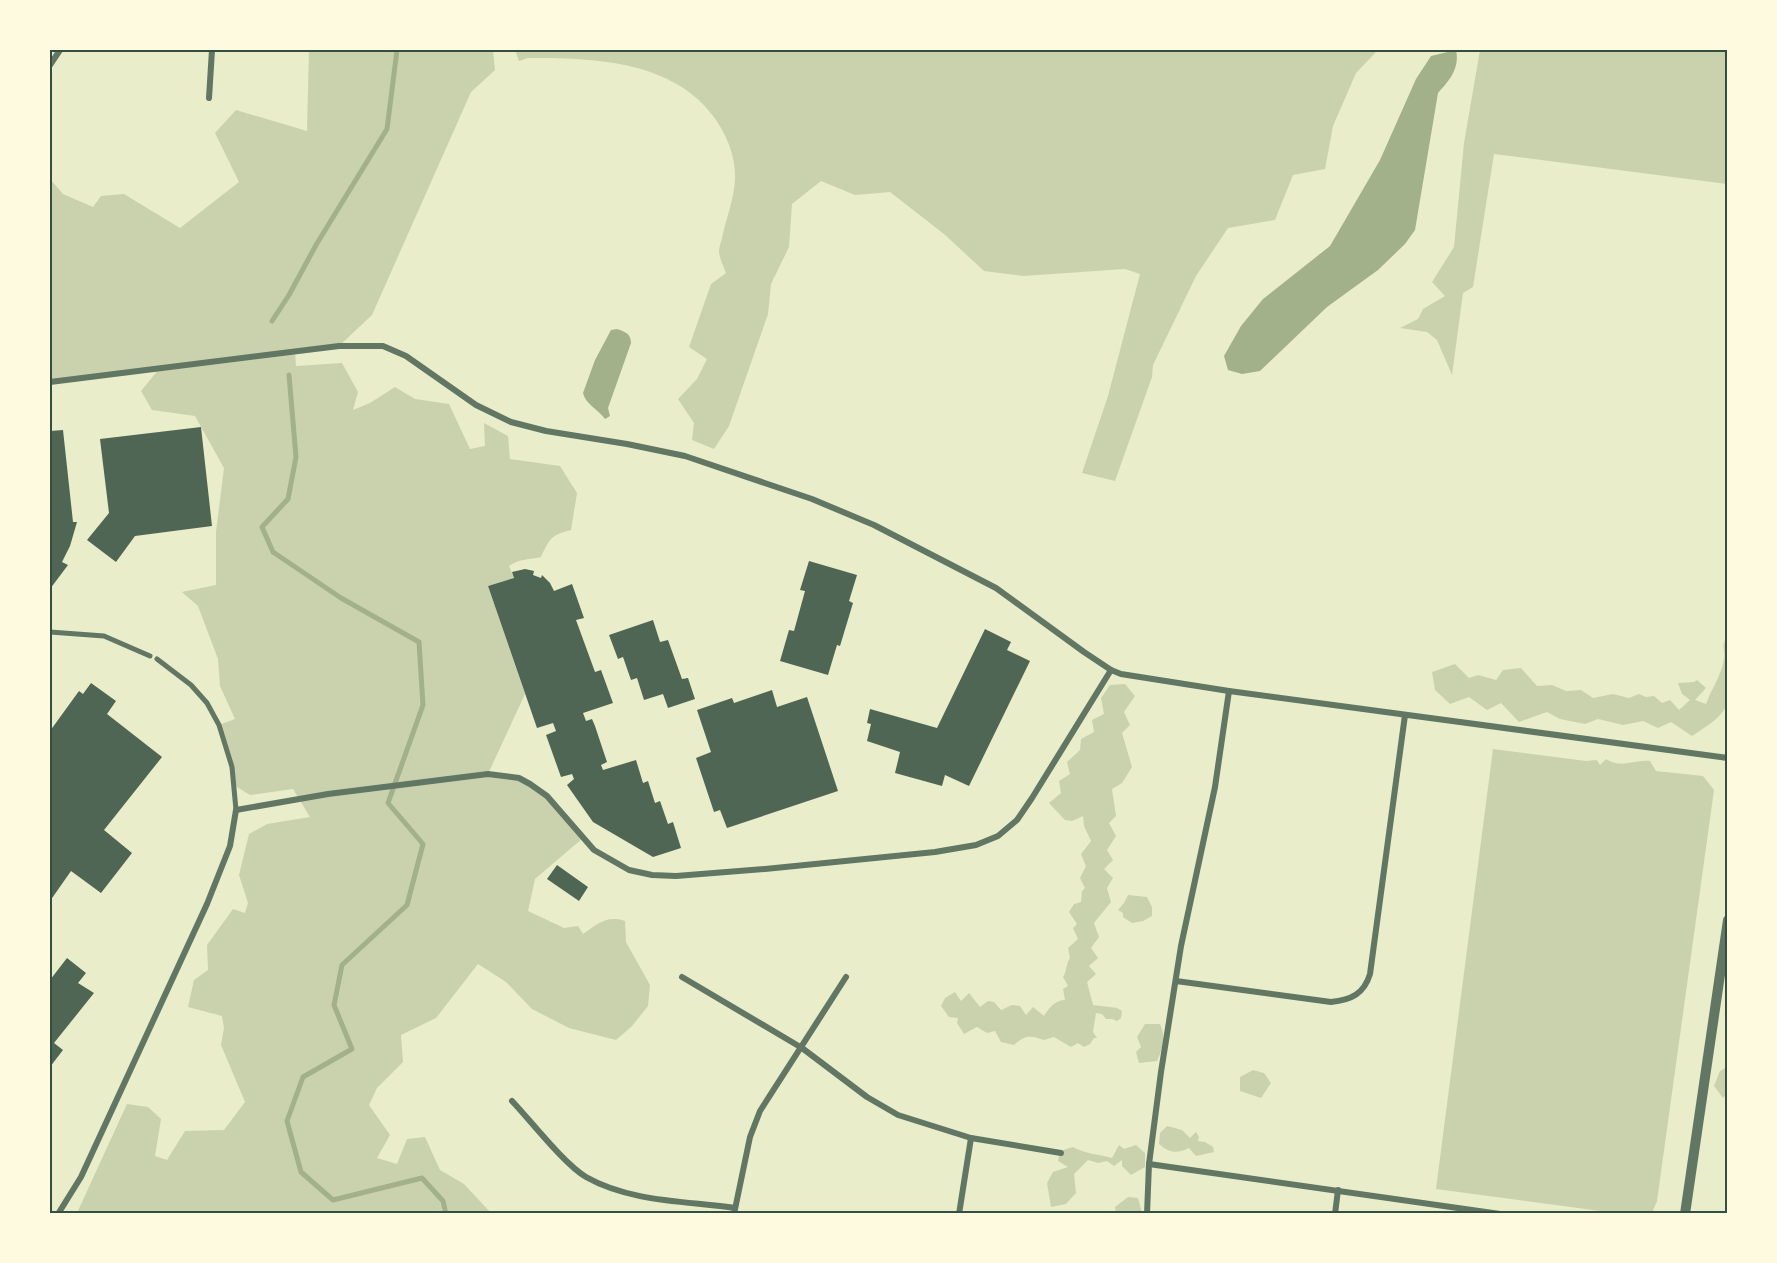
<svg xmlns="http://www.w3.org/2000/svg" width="1777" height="1263" font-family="'IBM Plex Sans',sans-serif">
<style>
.green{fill:#cad2ad}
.water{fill:#a3b18a}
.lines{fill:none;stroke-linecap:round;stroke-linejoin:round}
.stream{stroke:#a3b18a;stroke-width:5}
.building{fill:#4f6655}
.pedestrian{stroke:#617663;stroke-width:5}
.minor{stroke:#617663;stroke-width:6}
.tertiary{stroke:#617663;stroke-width:10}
.neatline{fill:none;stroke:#344e41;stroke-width:2}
</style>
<rect width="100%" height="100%" fill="#e9edc9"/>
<!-- green -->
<g class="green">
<path d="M 309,50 L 493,50 L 495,70 L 471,92 L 372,315 L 339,346 L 295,352 L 296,366 L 342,363 L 358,392 L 353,410 L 370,403 L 395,387 L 415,399 L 449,404 L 470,449 L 485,446 L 484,423 L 508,436 L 510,459 L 560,466 L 577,493 L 571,530 C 551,535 550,538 541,557 C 529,560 520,558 509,566 L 514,578 L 488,586 L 525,694 L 488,774 L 519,778 L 547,797 L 583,838 L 535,879 L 528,911 L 564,928 L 578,926 L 583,934 C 598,924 606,915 625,921 L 626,942 L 650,985 L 648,1006 L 632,1026 L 616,1040 L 569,1028 L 532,1009 L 506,982 L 478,964 L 436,1018 L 401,1035 L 403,1062 L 377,1088 L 369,1105 L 390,1135 L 377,1158 L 397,1164 L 407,1139 L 425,1137 L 440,1170 L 464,1184 L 491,1213 L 77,1213 L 127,1104 L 148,1107 L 161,1119 L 155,1156 L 167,1160 L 185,1131 L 224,1130 L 245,1102 L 221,1045 L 224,1028 L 222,1016 L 188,1007 L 194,980 L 208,970 L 207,945 L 233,909 L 245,913 L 248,903 L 239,875 L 249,834 L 267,824 L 310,817 L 293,789 L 250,795 L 234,785 L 232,767 L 219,725 L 235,719 L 220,686 L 218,659 L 198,606 L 182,592 L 216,585 L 216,532 L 224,468 L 195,416 L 152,410 L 141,391 L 159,369 L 50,382 L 50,179 L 63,194 L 93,207 L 101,196 L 124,194 L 180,228 L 239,182 L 215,133 L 236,110 L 307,131 Z"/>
<path d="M 515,50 L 1378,50 L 1356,73 L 1333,126 L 1325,169 L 1293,175 L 1275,220 L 1228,228 L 1196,276 L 1153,365 L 1152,377 L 1115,481 L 1082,473 L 1108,396 L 1140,274 L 1125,269 L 1023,276 L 984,271 L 944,234 L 890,192 L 855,195 L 821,181 L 792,204 L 789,247 L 771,284 L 768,314 L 729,426 L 714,449 L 692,440 L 694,423 L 678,399 L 697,379 L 707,359 L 689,347 L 711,284 L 726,273 C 724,267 719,258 719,251 C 719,247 721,242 722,238 C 726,219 734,199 735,180 C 736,158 728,138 716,120 C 675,60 593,58 528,58 L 519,61 Z"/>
<polygon points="1480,50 1727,50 1727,184 1494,154 1473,287 1463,293 1452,375 1437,340 1427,332 1400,328 1418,319 1423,309 1445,296 1432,282 1454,247 1464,143"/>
<path d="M 1727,636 C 1728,650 1731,693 1727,704 C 1722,718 1704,728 1692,736 L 1671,722 L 1658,728 L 1643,721 L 1623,725 L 1598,719 L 1585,724 L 1560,719 L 1547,712 L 1519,722 L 1501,703 L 1487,710 L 1469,697 L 1450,704 L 1435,690 L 1432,672 L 1455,664 L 1469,678 L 1478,675 L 1496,680 L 1503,670 L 1521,668 L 1537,686 L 1552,685 L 1566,691 L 1581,690 L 1593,698 L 1613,694 L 1629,698 L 1639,694 L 1646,697 L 1654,696 L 1662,703 L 1670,700 L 1679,710 L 1690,700 L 1682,694 L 1678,683 L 1694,682 L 1697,680 L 1706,688 L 1695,700 L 1706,704 C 1712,688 1721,676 1724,659 C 1726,648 1720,649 1727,636 Z"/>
<path d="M 1125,684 L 1135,696 L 1124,712 L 1130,725 L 1122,733 L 1132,767 L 1122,783 L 1112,789 L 1116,816 L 1109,823 L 1116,836 L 1107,850 L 1113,860 L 1104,869 L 1113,878 L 1107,888 L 1111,902 L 1094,923 L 1099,937 L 1091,948 L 1098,958 L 1089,966 L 1096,974 L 1087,982 L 1093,1005 L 1117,1008 L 1122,1011 L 1121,1018 L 1117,1021 L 1112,1019 L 1106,1019 L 1102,1014 L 1096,1013 L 1093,1032 L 1097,1038 L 1094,1038 L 1090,1044 L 1084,1047 L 1078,1043 L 1071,1047 L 1054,1037 L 1044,1040 C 1030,1035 1025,1035 1014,1045 L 1001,1042 L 995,1031 L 987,1033 L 977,1027 L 964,1034 L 957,1023 L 958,1018 L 949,1017 L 941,1006 L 945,998 L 955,992 L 961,1001 L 969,993 L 980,1007 L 988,1001 L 994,1002 L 1001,1010 L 1012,1005 L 1020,1006 L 1026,1015 L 1033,1007 L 1044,1016 C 1049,1008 1055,1000 1065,1000 L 1063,989 L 1068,986 L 1063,977 C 1067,971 1066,963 1070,958 L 1068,948 L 1078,939 L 1073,928 L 1077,924 L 1069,912 L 1074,904 L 1081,902 L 1082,891 L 1085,888 L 1080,878 L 1086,866 L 1081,854 L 1091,841 L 1084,826 L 1083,816 L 1072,821 L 1065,820 L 1049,803 L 1061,793 L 1059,781 L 1070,774 L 1067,762 L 1080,750 L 1081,739 L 1094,732 L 1092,720 L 1104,714 L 1101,698 L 1110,685 Z"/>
<path d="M 1493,749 L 1586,761 L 1597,760 L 1600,765 L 1606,759 C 1622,769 1634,759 1650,761 L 1656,771 L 1703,776 L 1714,790 L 1657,1201 L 1652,1213 L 1615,1213 L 1436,1189 Z"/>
<polygon points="1128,895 1147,897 1152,907 1152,916 1143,921 1132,923 1123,917 1123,913 1118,910 1124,903"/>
<path d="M 1145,1024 L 1160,1024 C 1166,1037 1163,1048 1157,1061 L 1139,1063 L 1136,1052 L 1141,1047 L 1137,1037 Z"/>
<polygon points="1727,1067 1727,1094 1723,1098 1714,1086 1720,1071"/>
<polygon points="1253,1070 1264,1073 1271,1083 1261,1098 1240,1091 1240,1077"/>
<path d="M 1167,1126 L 1182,1130 L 1190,1138 L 1196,1132 L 1199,1137 L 1198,1141 L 1205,1142 L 1213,1147 L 1214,1152 L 1196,1156 L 1189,1148 C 1177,1154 1169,1153 1159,1144 L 1160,1133 Z"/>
<path d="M 1119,1145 L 1124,1149 L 1136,1145 L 1145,1153 L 1145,1167 L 1131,1175 L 1122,1166 L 1122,1160 L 1114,1166 L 1107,1161 L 1098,1163 L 1088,1160 L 1074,1174 L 1076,1193 L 1066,1204 L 1051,1207 L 1047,1183 L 1053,1172 L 1068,1167 L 1058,1161 L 1060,1151 L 1073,1147 C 1085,1154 1098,1154 1112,1158 Z"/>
<polygon points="1128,1197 1138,1198 1142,1213 1116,1213 1115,1207"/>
</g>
<!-- water -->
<g class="water">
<path d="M 1456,50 C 1460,68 1450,80 1438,93 L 1415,230 L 1405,244 L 1378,270 L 1327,307 L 1260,371 L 1242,374 L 1228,370 L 1224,356 L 1241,326 L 1263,299 L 1330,246 L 1380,160 L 1416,79 L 1431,56 Z"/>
<path d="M 617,329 C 626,332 631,334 631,343 L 608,408 L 610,416 L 605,419 C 598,409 586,405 583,393 L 595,360 L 611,330 Z"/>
</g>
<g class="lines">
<!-- stream -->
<g class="stream">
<polyline points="272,321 289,295 316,245 387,129 397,50"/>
<polyline points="289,375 296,457 288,499 262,527 273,552 341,598 419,642 423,705 388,803 423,844 407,905 342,965 334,1005 352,1049 303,1077 287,1121 301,1172 333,1200 422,1178 443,1201 446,1214"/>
</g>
</g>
<!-- building -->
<g class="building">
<polygon points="201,427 212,526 135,536 116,562 87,540 109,513 100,439"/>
<polygon points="63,430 73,522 77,522 70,546 62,562 68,565 50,589 50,431"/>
<polygon points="809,561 857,575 849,601 853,603 840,646 837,645 828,675 780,661 789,630 794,631 805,591 800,590"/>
<polygon points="525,569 534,571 533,575 541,578 542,575 550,583 554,591 572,584 584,618 576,620 595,672 601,670 613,703 583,713 586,721 592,719 595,726 607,762 601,765 603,770 636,760 643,783 648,781 655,803 660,801 668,824 673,822 681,848 653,857 593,822 567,785 574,779 572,774 561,777 546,735 556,731 553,723 537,728 488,586 514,578 512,572"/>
<polygon points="653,620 660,642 668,640 682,679 688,678 695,699 668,708 663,694 644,700 637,678 631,680 623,657 618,659 609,635"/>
<polygon points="985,629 1011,642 1007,650 1030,661 969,786 945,775 942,786 895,773 900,752 867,741 871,724 867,723 870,709 937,728"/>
<polygon points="91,683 116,701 107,714 162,757 104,830 132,853 101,893 71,871 50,901 50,731 79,691 83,694"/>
<polygon points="772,690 777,707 807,697 838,791 727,828 720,810 714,812 696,758 711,752 697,710 732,698 734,703"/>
<polygon points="557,865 588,887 579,901 547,879"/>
<polygon points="67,958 86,973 78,983 94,993 54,1043 63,1050 50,1067 50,980"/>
</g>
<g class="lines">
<!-- pedestrian -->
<g class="pedestrian">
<polyline points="50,632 104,636 150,656"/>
<polyline points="157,659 191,685 207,703 219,725 232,767 236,810"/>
</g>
<!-- minor -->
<g class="minor">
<polyline points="50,65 60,50"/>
<polyline points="209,98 212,50"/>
<polyline points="50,382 339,346 383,346 406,356 476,405 511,422 546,431 627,444 685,456 812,499 874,525 996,588 1084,652 1111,670 1121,674 1229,691 1728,758"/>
<polyline points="682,977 802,1048 867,1097 898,1115 971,1138 1061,1153"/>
<path d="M 1176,981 L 1331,1002 C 1351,1000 1364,994 1370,974 L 1405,715"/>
<path d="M 512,1101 C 531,1121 564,1164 586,1177 C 630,1202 686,1201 735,1208"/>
<polyline points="1149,1164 1500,1214"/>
<polyline points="58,1214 81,1177 207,904 230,846 236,810 328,794 488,774 519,778 530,784 547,796 594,850 629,870 652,875 676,876 765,869 935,852 976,845 998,836 1017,820 1032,798 1111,670"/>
<polyline points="734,1214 750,1137 760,1111 846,977"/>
<polyline points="959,1214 971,1138"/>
<polyline points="1147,1214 1149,1164 1161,1072 1181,946 1215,787 1229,691"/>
<polyline points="1335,1214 1338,1190"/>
</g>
<!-- tertiary -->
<polyline class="tertiary" points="1685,1214 1728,920"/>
</g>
<!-- border -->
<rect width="1777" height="1263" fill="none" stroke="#fefae0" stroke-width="102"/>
<rect x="51" y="51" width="1675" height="1161" class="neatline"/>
</svg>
